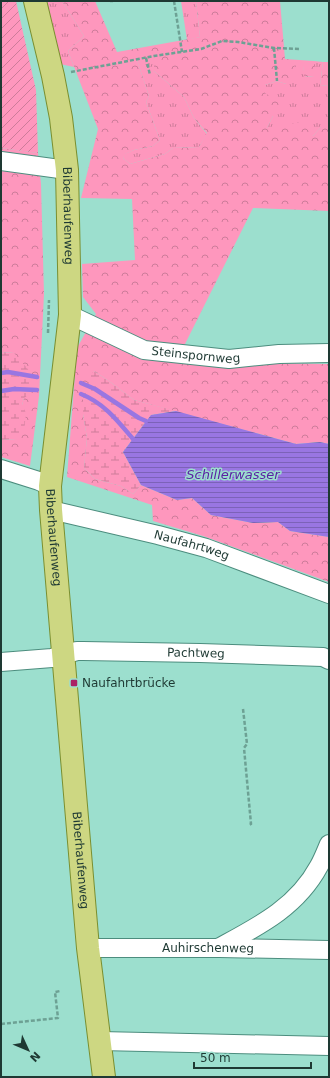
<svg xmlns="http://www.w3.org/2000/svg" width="330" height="1078" font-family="'DejaVu Sans',sans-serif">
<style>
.grass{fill:url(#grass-tufts)}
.forest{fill:url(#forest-crowns);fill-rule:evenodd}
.wetland{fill:url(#wetland-marsh)}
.garden{fill:url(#garden-furrows)}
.water{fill:url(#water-rules)}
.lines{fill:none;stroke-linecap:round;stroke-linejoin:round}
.stream{stroke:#9976e2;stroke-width:4.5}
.minor-casing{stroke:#4c8d7e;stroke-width:20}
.major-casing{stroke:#7a8f30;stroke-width:24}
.path{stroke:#6da194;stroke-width:2.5;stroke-dasharray:4 2;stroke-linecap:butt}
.minor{stroke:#fff;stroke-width:18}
.major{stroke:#cdd782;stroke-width:22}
.poi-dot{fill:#ab2165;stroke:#9cdfce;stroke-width:1.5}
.labels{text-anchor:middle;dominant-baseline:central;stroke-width:3;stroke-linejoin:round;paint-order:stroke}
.street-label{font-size:12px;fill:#1e3933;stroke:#9cdfce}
.poi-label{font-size:12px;fill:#1e3933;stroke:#9cdfce;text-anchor:start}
.water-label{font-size:13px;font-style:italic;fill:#5a22a3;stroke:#9cdfce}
</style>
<defs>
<pattern id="grass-tufts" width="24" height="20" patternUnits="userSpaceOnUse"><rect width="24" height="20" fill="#fe97bd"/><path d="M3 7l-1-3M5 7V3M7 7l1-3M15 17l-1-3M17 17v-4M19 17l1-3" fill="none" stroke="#cd7c9a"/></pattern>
<pattern id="forest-crowns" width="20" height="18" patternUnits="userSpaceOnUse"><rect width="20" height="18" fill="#fe97bd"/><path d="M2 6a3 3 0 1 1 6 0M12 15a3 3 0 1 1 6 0" fill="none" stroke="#cd7c9a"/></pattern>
<pattern id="wetland-marsh" width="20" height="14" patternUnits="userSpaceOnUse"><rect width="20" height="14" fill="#fe97bd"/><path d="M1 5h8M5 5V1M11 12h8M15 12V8" fill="none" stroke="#cd7c9a"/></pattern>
<pattern id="garden-furrows" width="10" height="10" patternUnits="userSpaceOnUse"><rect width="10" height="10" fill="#fe97bd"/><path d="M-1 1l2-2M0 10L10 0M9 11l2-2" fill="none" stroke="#cd7c9a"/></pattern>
<pattern id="water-rules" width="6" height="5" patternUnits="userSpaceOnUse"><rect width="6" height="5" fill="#9976e2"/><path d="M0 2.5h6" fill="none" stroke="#7c62b8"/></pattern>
</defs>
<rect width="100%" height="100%" fill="#9cdfce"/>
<!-- grass -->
<g class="grass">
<polygon points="47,1 62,1 84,36 68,51 74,67 60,64"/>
<polygon points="181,1 196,1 200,37 187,40"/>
<polygon points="154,56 154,71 184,97 194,118 207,134 199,147 173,148 165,154 130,164 123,158 124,154 134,150 153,146 160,140 146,102 149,96 137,60"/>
<polygon points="314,61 323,62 320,85 329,86 329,127 321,127 313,136 267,128 273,116 265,93 265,85 277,81 286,84 293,66 303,66 305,77 314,76"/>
</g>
<!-- forest -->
<g class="forest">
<path d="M 62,1 L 95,1 L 117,52 L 200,37 L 196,1 L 280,1 L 285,59 L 314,61 L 314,76 L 304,77 L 303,66 L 294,66 L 292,80 L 286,84 L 277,81 L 265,85 L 265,93 L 279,102 L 281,113 L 273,116 L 267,128 L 301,122 L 313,136 L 321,127 L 329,127 L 329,211 L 253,208 L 176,362 L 329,364 L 329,444 L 320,442 L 296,444 L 134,400 L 109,381 L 94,371 L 83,414 L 87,438 L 84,468 L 95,479 L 121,486 L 133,494 L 141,485 L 177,500 L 192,498 L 211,515 L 253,523 L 278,522 L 290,531 L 329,537 L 329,582 L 203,536 L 153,521 L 152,505 L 67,477 L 77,348 L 96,314 L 83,297 L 82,264 L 135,260 L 132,199 L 81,198 L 98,129 L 68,51 L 84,36 ZM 154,56 L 154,71 L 184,97 L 194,118 L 207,133 L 199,147 L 173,148 L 165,154 L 130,164 L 123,158 L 125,154 L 134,150 L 153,146 L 160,140 L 146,102 L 149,96 L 137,60 Z"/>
<polygon points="323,62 329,62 329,86 320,85"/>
<polygon points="1,148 38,153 41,184 44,294 39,396 30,466 1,457 1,440 16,439 22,405 24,398 14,353 1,352"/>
</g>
<!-- wetland -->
<g class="wetland">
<polygon points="1,352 14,353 27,368 33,377 31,393 24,398 22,405 26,413 24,432 16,439 1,440"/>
<polygon points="94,371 109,381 134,400 176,411 151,415 123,452 141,485 133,494 121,486 95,479 84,468 87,438 83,414 83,396 90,375"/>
</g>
<!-- garden -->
<polygon class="garden" points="1,1 16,1 36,90 38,153 1,148"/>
<!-- water -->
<polygon class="water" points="176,411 296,444 320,442 329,444 329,537 290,531 278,522 253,523 211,515 192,498 177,500 141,485 123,452 151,415"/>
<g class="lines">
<!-- stream -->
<g class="stream">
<polyline points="1,373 8,372 37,377"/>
<polyline points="81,383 95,389 139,418 146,421"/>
<polyline points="1,391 14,389 37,390"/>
<path d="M 81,394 C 104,403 118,421 133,439"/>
</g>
<defs>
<g id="minor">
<polyline points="1,161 67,170"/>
<path id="s1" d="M 70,315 L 144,350 L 229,359 L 279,354 L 329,353"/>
<polyline points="1,469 39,481 50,486"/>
<path id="s2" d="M 51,510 L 158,535 L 206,548 L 329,594"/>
<path id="s3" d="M 1,662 L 52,658 L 77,651 L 83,651 L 200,653 L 323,657 L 329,660"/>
<path d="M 220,947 C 259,926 297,907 319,866 C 323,859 326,851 329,844"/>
<path id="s4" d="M 88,948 L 220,948 L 329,950"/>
<polyline points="100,1041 329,1046"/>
</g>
<g id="major">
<path id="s5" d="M 35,1 L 53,76 L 61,118 L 67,170 L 70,315 L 50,486 L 51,510 L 88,948 L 104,1077"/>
</g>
</defs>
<!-- minor casing -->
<use href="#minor" class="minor-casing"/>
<!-- major casing -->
<use href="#major" class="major-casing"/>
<!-- path -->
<g class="path">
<polyline points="110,1 113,1"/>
<polyline points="174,1 182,52"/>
<polyline points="274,48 277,81"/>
<polyline points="146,58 150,75"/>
<polyline points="71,72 154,56 201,49 222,41 238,42 274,48 300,49"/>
<polyline points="48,333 49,300"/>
<polyline points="243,709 247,744 244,748 251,824 249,825"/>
<polyline points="1,1024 58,1018 55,992 60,991"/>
</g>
<!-- minor -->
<use href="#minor" class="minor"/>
<!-- major -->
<use href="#major" class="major"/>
</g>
<!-- markers -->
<rect class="poi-dot" x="70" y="679" width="8" height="8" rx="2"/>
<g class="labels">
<!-- street labels -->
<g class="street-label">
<text stroke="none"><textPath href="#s5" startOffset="218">Biberhaufenweg</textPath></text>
<text stroke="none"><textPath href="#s1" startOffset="134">Steinspornweg</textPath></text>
<text stroke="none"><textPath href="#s5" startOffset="541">Biberhaufenweg</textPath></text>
<text stroke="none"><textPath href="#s2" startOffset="145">Naufahrtweg</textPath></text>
<text stroke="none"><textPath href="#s3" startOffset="196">Pachtweg</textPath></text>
<text stroke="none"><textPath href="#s5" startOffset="865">Biberhaufenweg</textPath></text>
<text stroke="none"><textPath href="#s4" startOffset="120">Auhirschenweg</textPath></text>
</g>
<!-- poi labels -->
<g class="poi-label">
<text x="82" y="683">Naufahrtbrücke</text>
</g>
<!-- water labels -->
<g class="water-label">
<text x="233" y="474">Schillerwasser</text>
</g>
</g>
<!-- border -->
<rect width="330" height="1078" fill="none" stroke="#1e3933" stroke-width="4"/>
<!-- north arrow -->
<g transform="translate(28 1050) rotate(134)" stroke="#9cdfce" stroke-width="3" paint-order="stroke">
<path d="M0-3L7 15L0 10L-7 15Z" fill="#1e3933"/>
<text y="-6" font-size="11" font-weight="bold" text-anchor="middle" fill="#1e3933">N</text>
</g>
<!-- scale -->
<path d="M194 1062v6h117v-6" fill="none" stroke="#1e3933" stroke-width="2"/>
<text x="200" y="1062" font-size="12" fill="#1e3933" stroke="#9cdfce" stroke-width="3" paint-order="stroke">50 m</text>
</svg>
